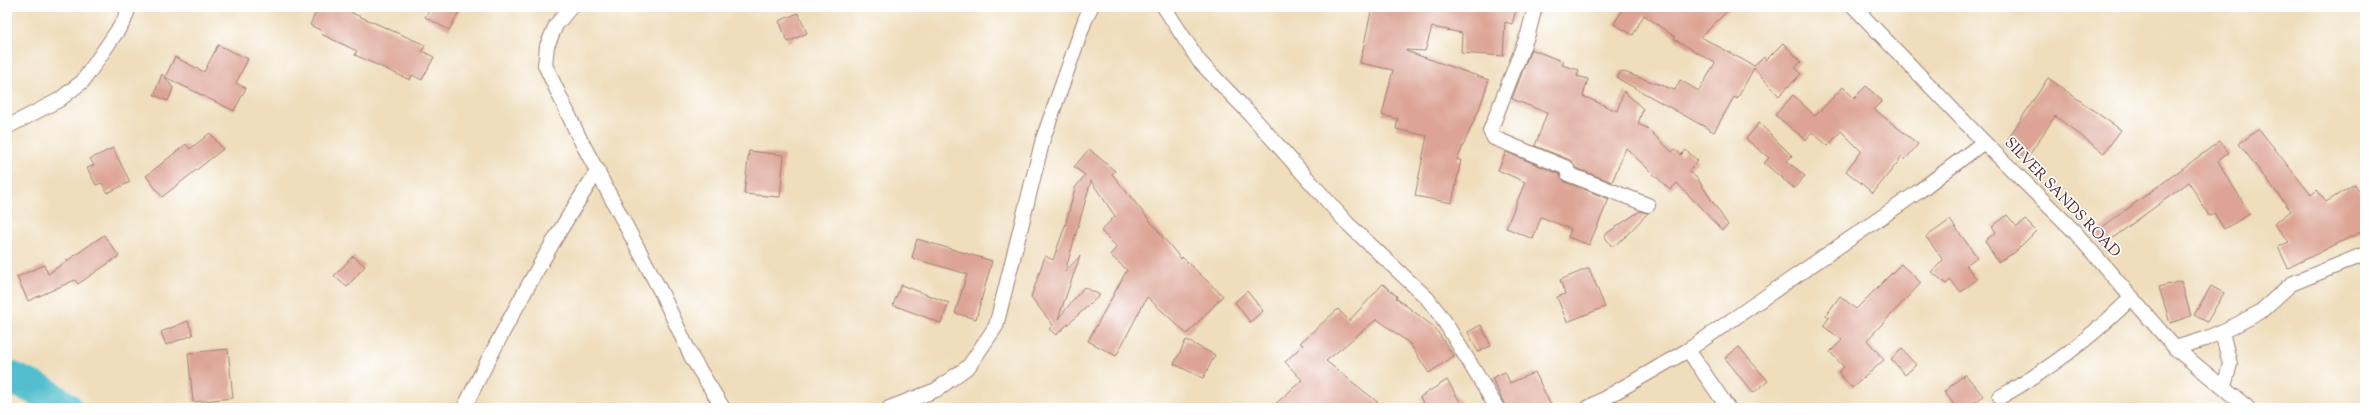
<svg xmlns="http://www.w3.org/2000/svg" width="2372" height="415" font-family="'Sorts Mill Goudy',serif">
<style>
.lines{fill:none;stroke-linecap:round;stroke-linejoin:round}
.river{stroke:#53becd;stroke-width:33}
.building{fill:#dda495}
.minor-casing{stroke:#9c7e73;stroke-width:16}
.minor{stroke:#fff;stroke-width:14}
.labels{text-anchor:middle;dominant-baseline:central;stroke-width:3.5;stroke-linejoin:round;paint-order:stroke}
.street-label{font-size:15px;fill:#4a1f2b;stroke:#fff}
</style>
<rect width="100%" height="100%" fill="#fff"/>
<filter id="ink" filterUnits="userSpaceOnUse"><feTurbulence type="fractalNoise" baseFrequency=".025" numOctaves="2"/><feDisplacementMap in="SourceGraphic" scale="8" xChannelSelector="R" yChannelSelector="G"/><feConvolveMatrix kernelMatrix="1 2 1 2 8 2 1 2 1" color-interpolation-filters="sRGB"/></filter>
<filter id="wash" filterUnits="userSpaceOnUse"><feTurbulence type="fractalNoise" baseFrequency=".012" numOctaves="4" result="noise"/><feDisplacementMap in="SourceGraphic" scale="16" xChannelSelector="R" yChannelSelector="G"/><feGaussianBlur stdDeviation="0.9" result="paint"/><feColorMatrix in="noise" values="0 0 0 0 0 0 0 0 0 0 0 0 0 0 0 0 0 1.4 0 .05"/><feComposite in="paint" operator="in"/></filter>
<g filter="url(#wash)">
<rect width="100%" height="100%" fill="#efddbb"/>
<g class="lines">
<!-- river -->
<polyline class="river" points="7,376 43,392 66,408"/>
</g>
<g id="blocks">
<!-- building -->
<g class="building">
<polygon points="318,7 355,7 352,13 425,45 422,51 434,57 422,80 412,75 410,80 355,55 357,51 321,34 322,31 310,25"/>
<polygon points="431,7 462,7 449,30 425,17"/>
<polygon points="1372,7 1390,7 1408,11 1409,7 1517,7 1512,24 1505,22 1503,56 1461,53 1462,33 1432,27 1425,51 1406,50 1406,51 1489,80 1479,109 1457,160 1461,160 1452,203 1415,196 1427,136 1396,129 1398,119 1382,115 1393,70 1360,63"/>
<polygon points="1624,7 1731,7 1701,37 1754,66 1764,57 1766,60 1783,43 1801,62 1795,67 1801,74 1779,96 1754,68 1737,99 1734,97 1714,132 1617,78 1621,71 1675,90 1680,80 1699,91 1715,63 1674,39 1675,37 1644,15 1633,35 1614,24"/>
<polygon points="798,13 807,33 788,42 779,21"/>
<polygon points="218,45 248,59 236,83 246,88 234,111 165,77 173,88 168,101 154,95 162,74 165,77 175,57 204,72"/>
<polygon points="1531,49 1564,62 1562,65 1579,70 1577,76 1588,79 1583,96 1617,111 1624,91 1643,109 1638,124 1647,128 1672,152 1675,149 1681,155 1686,150 1698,161 1688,171 1697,178 1728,225 1722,230 1677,183 1670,190 1626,148 1612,182 1576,168 1570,160 1535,146 1547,113 1512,99"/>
<polygon points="2048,78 2121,130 2104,153 2055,116 2026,160 2004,145"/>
<polygon points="1866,86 1882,101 1874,109 1918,144 1905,160 1902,157 1873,193 1846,171 1861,151 1841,131 1828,146 1812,132 1806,140 1775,115 1793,95 1815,116 1843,87 1854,98"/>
<polygon points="1759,123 1792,156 1787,161 1805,176 1794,188 1764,163 1769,158 1746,139"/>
<polygon points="2259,129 2311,195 2317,190 2326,202 2355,184 2365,200 2365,230 2288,268 2278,247 2289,242 2274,224 2291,211 2239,144"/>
<polygon points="210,133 223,149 162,197 146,176 186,144 190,149"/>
<polygon points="2220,141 2229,153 2218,161 2250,214 2224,229 2214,213 2209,216 2189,182 2102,246 2093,234"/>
<polygon points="113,148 130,182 107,193 102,183 96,185 87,168 94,165 90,159"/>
<polygon points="1089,149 1115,171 1112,174 1181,259 1182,257 1223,296 1187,334 1147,297 1116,356 1088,341 1127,270 1110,255 1117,247 1101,231 1115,216 1091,181 1065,272 1080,256 1058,319 1084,287 1100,295 1056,335 1049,329 1053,325 1031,297 1045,256 1053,260 1066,223 1075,188 1085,175 1074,167"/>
<polygon points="749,151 784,155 780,197 744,194"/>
<polygon points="1506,152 1559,174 1565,182 1609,199 1589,245 1568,237 1571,229 1541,217 1533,239 1506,228 1525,182 1498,170"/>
<polygon points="1640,211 1648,213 1624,238 1612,247 1604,235"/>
<polygon points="2007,215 2017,227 2025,220 2036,231 2014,253 1998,262 1985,241 1996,232 1992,227"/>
<polygon points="1950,220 1977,257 1966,265 1977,279 1961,292 1950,280 1946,284 1932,272 1943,260 1926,237"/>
<polygon points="104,235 119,256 78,284 75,280 28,301 17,277 44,265 48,274"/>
<polygon points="917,239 992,261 976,319 955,313 967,274 912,258"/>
<polygon points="353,256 365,266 347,287 334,276"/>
<polygon points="1901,264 1921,283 1867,340 1884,360 1852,388 1838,372 1844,367 1830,352 1842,340 1823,326 1829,318 1826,315 1840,296 1856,309"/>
<polygon points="1589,268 1605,307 1567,322 1557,297 1565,294 1560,280"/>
<polygon points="2181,281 2191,316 2170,323 2159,287"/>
<polygon points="1383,284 1397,296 1396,298 1434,327 1454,356 1429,373 1410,344 1377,319 1326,361 1385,408 1271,408 1302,380 1285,362 1303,345 1300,343 1338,309 1349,321"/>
<polygon points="901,285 949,303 941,323 893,305"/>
<polygon points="2211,286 2224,293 2207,322 2194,315"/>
<polygon points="1247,291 1263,311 1250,322 1235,302"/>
<polygon points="188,321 193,335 166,345 161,332"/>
<polygon points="1481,325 1491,346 1478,352 1468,332"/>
<polygon points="1186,340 1215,355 1203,378 1174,364"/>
<polygon points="1739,347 1768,381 1753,393 1725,358"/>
<polygon points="228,349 233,398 193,402 188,353"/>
<polygon points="1902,349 1916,365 1905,375 1891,359"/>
<polygon points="1505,372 1510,383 1535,372 1552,408 1506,408 1492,378"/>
<polygon points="1965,374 1983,396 1969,408 1957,408 1944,392"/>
<polygon points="1447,380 1464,408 1426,408 1420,397"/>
</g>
</g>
</g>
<g filter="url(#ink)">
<use href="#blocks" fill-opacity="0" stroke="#9c7e73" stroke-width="1"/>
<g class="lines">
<defs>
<g id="minor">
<polyline points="571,7 556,25 547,46 545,65 579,137 662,294 692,358 723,408"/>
<polyline points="1164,7 1199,61 1251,115 1347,223 1427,298 1443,319 1497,408"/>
<polyline points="1535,7 1528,34 1490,131 1494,138 1567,168 1568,174 1648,205"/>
<polyline points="1854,7 1984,142 2074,231 2175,348 2248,408"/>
<polyline points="7,127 59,100 83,81 124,21 129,7"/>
<polyline points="2222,332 2230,364 2224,387"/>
<polyline points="2175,348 2205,339 2236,325 2260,312 2291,284 2365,254"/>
<polyline points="1688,350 1728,408"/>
<path d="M 2000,397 C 2049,370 2093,336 2132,297"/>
<path d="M 464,408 C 504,327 548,246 598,170"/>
<polyline points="889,408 936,390 969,366 996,326 1043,139 1085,20 1091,7"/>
<polyline points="1588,408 1688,350 1918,192 1984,142"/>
</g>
</defs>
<!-- minor casing -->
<use href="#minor" class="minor-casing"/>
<!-- minor -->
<use href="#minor" class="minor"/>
</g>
</g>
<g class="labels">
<!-- street labels -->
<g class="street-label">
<text transform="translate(2062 198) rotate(46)">SILVER SANDS ROAD</text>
</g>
</g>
<!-- margin -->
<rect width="2372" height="415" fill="none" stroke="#fff" stroke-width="24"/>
</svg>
